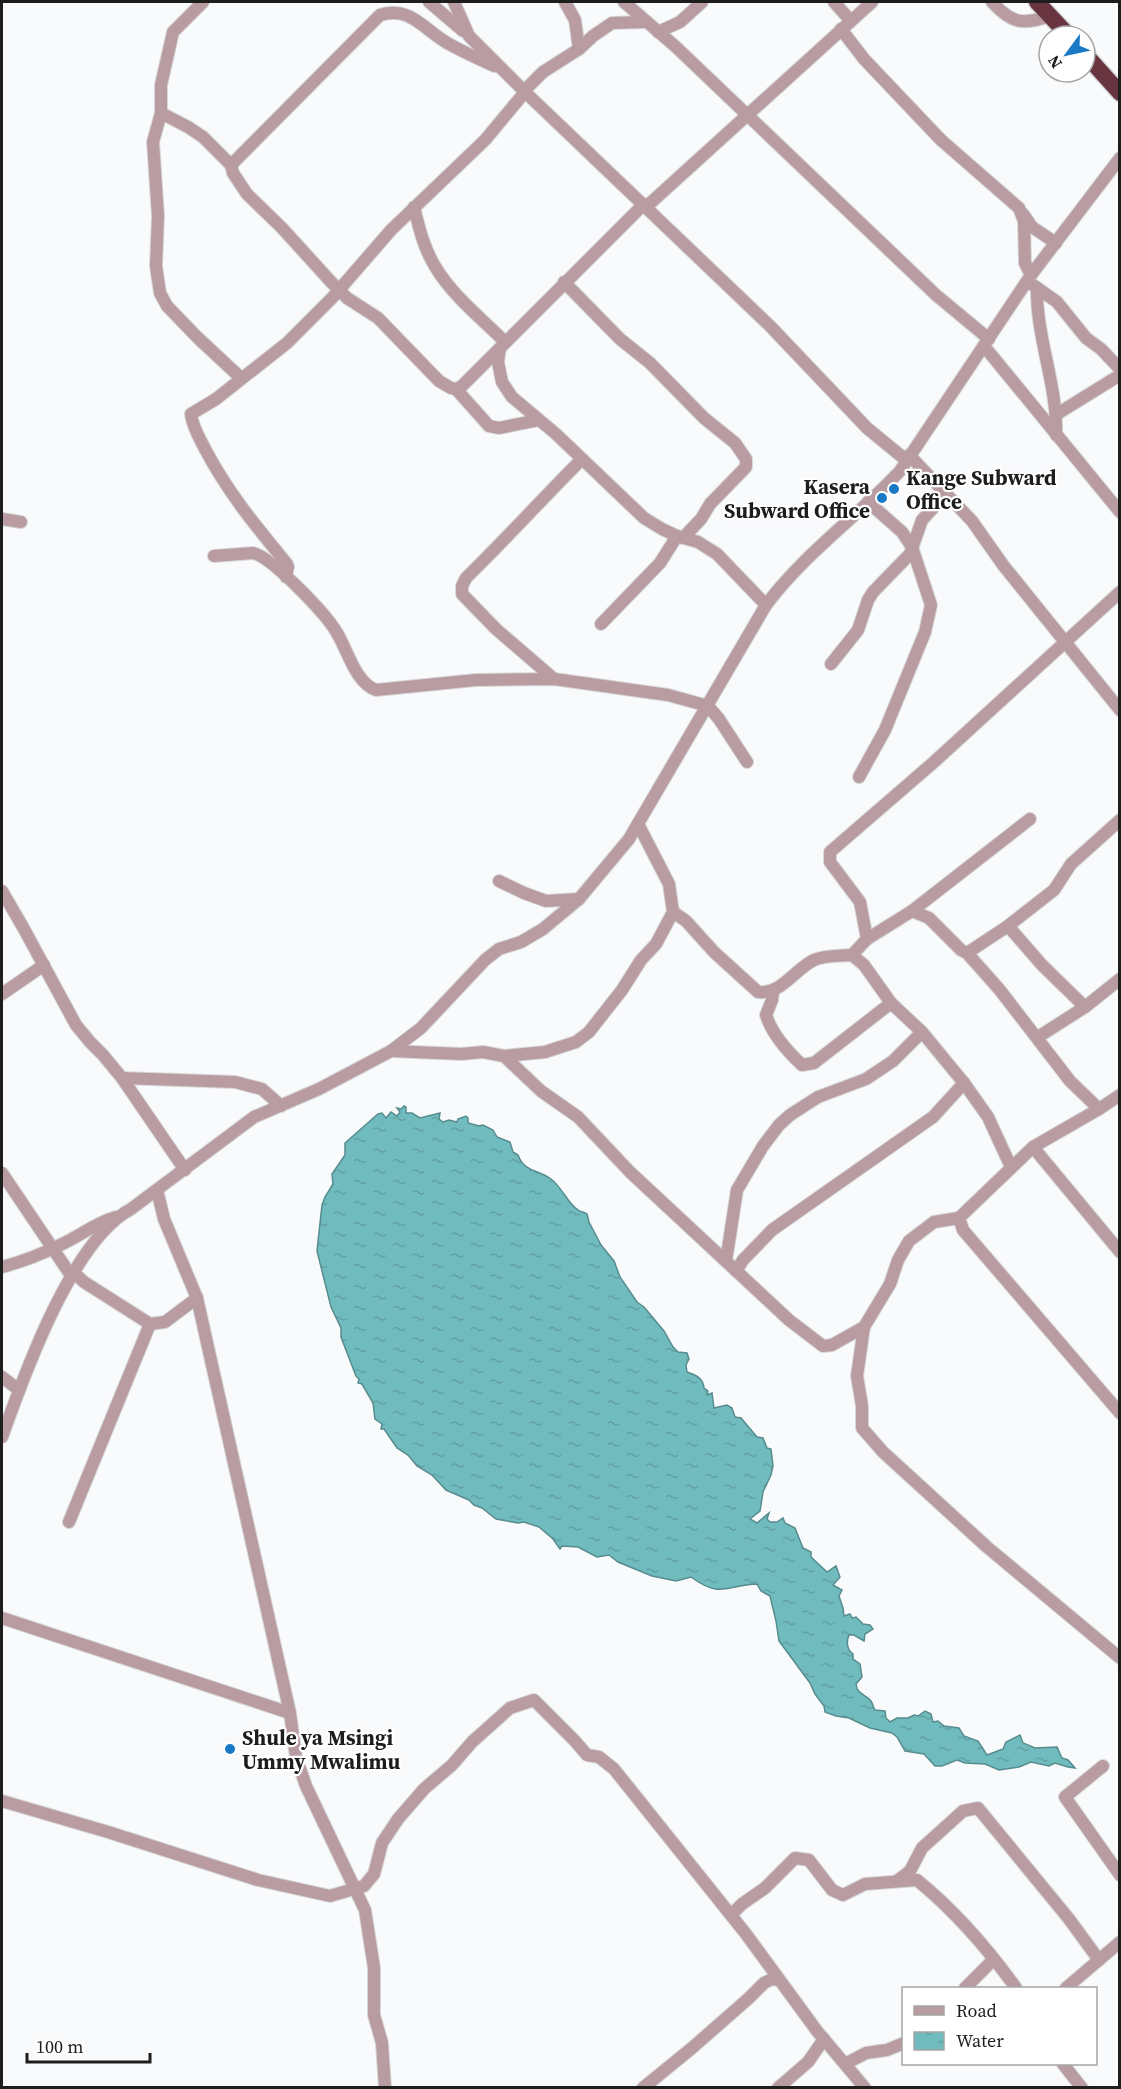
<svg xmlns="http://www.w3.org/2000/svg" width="1121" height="2089" font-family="'Source Serif 4',serif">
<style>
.water{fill:url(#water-ripples);stroke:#578c8e;stroke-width:1.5}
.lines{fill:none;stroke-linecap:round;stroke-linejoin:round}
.minor-casing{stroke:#d6d7d8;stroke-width:14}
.highway-casing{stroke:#d6d7d8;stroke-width:19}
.minor{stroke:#b89ca1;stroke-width:12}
.highway{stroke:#683440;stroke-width:16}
.poi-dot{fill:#1a79c5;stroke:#fff;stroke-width:2}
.labels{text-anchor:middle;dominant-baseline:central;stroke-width:4.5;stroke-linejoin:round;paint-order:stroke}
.poi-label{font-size:21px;font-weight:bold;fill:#1d1d1e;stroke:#fff;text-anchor:start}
</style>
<defs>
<pattern id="water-ripples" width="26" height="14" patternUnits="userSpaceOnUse" patternTransform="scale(1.5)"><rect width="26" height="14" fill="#70bbbe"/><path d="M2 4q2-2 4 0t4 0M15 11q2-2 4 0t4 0" fill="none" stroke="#61a0a3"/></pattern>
</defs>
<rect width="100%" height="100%" fill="#f9fafc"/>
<!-- water -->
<path class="water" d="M 404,1106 L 406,1107 L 406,1113 L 412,1113 L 420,1118 L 440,1113 L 439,1119 L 443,1122 L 449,1120 L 457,1122 L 458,1119 L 466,1116 L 468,1118 L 468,1123 L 479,1126 L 483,1125 L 493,1130 L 497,1137 L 510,1142 L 513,1152 L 518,1155 C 524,1172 539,1170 551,1179 C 561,1186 568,1204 578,1210 C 581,1212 584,1212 587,1214 L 589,1222 L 601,1245 L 614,1261 L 620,1277 L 637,1302 L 644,1307 L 664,1331 L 673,1347 L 678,1352 L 687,1353 L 689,1359 L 686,1365 L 687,1372 C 695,1375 703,1377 704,1388 L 708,1391 L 707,1395 L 712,1393 L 714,1408 L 727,1405 L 732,1408 L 735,1417 L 741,1418 L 757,1437 L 763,1438 L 767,1448 L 771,1449 L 773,1466 L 771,1475 L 763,1492 L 760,1511 L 750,1519 L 757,1523 L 769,1513 L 767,1519 L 770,1522 L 777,1522 L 783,1518 L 785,1523 L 795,1528 L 803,1548 L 811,1552 L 811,1557 L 827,1572 L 836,1566 L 840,1577 L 833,1585 L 842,1590 L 839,1596 L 843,1608 L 844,1616 L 850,1614 L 852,1618 L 856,1617 L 863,1624 L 870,1625 L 873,1629 L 865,1634 L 864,1641 L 854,1635 L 849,1635 C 846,1642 847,1650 853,1654 L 853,1659 L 860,1664 L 862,1677 L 856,1684 C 857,1695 866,1694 871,1701 C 873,1704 873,1707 875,1710 L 885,1711 L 886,1718 L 890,1722 L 897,1718 L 908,1718 L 914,1715 L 918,1716 L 925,1711 L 931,1714 L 933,1722 L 938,1721 L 944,1726 L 959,1728 L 964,1736 L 978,1741 L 987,1755 L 1003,1749 L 1006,1742 L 1020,1735 L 1023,1743 L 1035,1748 L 1057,1747 L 1062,1758 L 1068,1760 L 1075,1768 L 1068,1767 L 1055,1763 L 1049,1766 L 1031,1762 L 1019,1767 L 999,1770 L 985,1764 L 965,1763 L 957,1760 L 942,1766 L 935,1766 L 924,1754 L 905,1751 L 897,1737 L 892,1733 L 870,1728 L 849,1718 L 836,1716 L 825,1712 L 824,1706 L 815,1694 L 810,1683 L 779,1641 L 776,1621 L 770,1596 L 761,1591 L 757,1584 C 726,1585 721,1599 691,1577 L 676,1581 L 652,1576 L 618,1562 L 609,1555 L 597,1557 L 578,1547 L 562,1546 L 560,1549 L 553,1539 L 539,1527 L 524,1522 L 518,1523 L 496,1519 L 482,1508 L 474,1505 L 469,1500 L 446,1490 L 432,1475 L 417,1466 L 408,1455 L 397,1448 L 384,1429 L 381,1429 L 382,1424 L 375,1419 L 373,1403 L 362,1384 L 358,1383 L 359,1379 L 356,1376 L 341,1337 L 341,1328 L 331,1307 L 317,1251 L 322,1205 L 325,1197 L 333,1184 L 332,1174 L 345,1155 L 345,1143 L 378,1114 L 382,1113 L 386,1118 L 391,1112 L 397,1116 L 400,1112 L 397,1108 L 401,1109 Z"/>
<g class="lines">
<defs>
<g id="minor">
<polyline points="203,2 173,32 161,85 161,113 153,142 158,216 156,266 160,293 167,306 198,338 241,378"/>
<polyline points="429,2 463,31"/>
<polyline points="454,2 469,36 525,92 770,326 867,428 906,460"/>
<polyline points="565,2 575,20 579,49"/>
<polyline points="624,2 676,47 936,295 989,339"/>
<polyline points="834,2 850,20"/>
<path d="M 992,2 C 1012,24 1023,25 1050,16"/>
<polyline points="841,29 864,59 941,140 1019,208 1024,221 1025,263 1031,275"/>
<polyline points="658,32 680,22 702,2"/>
<polyline points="524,91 543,72 579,49 593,36 612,23 646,22"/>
<polyline points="161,113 188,127 203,137 231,165 233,173 247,194 282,228 332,283 347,298 378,318 439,381 451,388 456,389 462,386 644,204"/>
<path d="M 231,165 L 380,15 C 412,5 425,32 451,45 C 465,53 480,59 494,66"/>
<path d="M 414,207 C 419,228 424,249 436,268 C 453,296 482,319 505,342"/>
<polyline points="646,207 872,2"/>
<polyline points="1023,214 1032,227 1056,243"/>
<polyline points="564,282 620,339 650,363 704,418 735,443 746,459 746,467 710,504 701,519 683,538"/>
<polyline points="1033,285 1057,302 1086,338 1101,349 1120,369"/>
<path d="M 1037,288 C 1036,338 1058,386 1056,435"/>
<polyline points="984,346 1120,512"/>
<polyline points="500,348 498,362 502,382 512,397 556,434 644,518 662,529 677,536 698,542 717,554 766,605"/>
<polyline points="456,389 489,426 499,428 539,420"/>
<polyline points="1057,414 1120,375"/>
<polyline points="909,455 972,521 1003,565 1120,710"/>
<polyline points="2,519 21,522"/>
<path d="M 214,556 L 253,553 C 272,557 327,615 337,633 C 348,651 355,682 376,690 L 476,680 L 554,679 L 668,695 L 708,706 L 719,719 L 747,762"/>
<path d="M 286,577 L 288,567 L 287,564 C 255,525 229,494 205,449 C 200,439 192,426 191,414 L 216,399 L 287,343 L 332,298 L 391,230 L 485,140 L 525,92"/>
<polyline points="601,624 660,563 677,536"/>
<polyline points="831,664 858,630 868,600 873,592 910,554 922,520 946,494"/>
<path d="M 554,679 L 496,629 L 462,594 L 462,586 L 466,578 C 506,539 543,498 582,459"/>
<polyline points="859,777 885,730 925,632 931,605 912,547 902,532 868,502"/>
<polyline points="499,881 524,893 546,901 579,899"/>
<polyline points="2,891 24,929 76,1025 90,1042 103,1055 122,1078 185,1170"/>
<polyline points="912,911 929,918 961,950 967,953 999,989 1070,1081 1099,1109"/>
<path d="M 673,912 L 686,921 L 714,952 L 758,992 C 781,995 795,969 814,960 C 825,955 841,956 852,955 L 864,965 L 891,1003 L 922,1032 L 964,1083 L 988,1117 L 1011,1167"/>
<polyline points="1008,926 1042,965 1085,1007"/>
<polyline points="867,939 860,902 830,862 830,852 934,762 1120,592"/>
<polyline points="967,953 1008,926 1054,890 1071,864 1120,820"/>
<polyline points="852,955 867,939 912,911 1030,819"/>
<path d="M 773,991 L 772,1000 L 766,1015 C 772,1034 787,1051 802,1065 L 814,1063 L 891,1003"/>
<polyline points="2,994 44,965"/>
<polyline points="1038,1037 1085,1007 1120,979"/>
<polyline points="391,1051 461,1054 483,1052 504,1056 545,1052 576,1042 589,1032 622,990 641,960 656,944 673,912 669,884 638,824"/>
<polyline points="504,1056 541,1091 578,1117 630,1172 789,1320 823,1346 832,1345 864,1327 890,1284 898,1260 909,1241 934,1222 959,1218"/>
<polyline points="122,1078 235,1082 262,1089 281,1106"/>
<polyline points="1120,1095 1099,1109 1033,1147 959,1218 963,1230 1120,1413"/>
<polyline points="1033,1147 1120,1252"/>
<polyline points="2,1173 72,1277 75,1274 84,1282 150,1324 165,1322 197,1298"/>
<polyline points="157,1190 164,1219 197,1298 290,1713 296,1757 306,1786 365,1910 374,1968 374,2015 382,2043 385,2088"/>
<polyline points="726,1261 737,1190 763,1146 779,1125 790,1115 818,1097 866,1079 893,1061 922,1032"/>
<path d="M 2,1267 C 21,1262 42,1254 60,1245 C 80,1236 95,1223 116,1217"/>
<polyline points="736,1271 743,1260 772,1230 933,1117 964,1083"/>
<polyline points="864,1327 857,1376 862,1406 862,1428 883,1452 987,1547 1120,1658"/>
<polyline points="2,1377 19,1390"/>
<path d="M 2,1437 C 24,1375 72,1240 131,1209 L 254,1117 L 319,1089 L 391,1051 L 421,1028 L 485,960 L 499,949 L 521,942 L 543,929 L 579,899 L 629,839 L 766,605 C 804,554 857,517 900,471 L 1031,275 L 1120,158"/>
<polyline points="69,1522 150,1324"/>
<polyline points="2,1618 290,1713"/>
<polyline points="1103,1766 1065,1797 1120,1875"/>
<polyline points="2,1801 108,1832 258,1880 330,1896 364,1886 374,1874 382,1843 398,1819 424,1789 452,1765 472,1742 510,1708 534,1700 574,1740 587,1755 599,1757 614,1769 746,1934 817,2031 865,2088"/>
<polyline points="897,1881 910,1871 922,1848 942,1830 963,1811 978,1808 1069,1919 1099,1960"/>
<path d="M 731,1915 L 742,1904 L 765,1888 L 795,1858 L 809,1860 L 832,1890 L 843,1895 L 865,1884 L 917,1880 C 955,1911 988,1949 1016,1988"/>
<polyline points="965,1988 994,1959"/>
<polyline points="1066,1988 1120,1942"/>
<polyline points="845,2064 866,2053 887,2050 904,2043"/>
<polyline points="1063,2064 1082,2088"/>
<polyline points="643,2088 692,2048 749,1998 764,1983 772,1979 779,1980"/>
<polyline points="778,2088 808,2062 824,2039"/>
</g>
<g id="highway">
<polyline points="1037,2 1069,36"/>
<polyline points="1085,54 1120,93"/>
</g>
</defs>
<!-- minor casing -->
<use href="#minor" class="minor-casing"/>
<!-- highway casing -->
<use href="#highway" class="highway-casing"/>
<!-- minor -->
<use href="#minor" class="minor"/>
<!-- highway -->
<use href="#highway" class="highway"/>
</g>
<!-- markers -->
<g class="poi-dot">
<circle cx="894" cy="489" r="6"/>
<circle cx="882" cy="498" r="6"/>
<circle cx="230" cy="1749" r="6"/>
</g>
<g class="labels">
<!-- poi labels -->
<g class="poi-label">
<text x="906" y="477">Kange Subward<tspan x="906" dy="24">Office</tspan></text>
<text x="870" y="486" text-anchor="end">Kasera<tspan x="870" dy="24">Subward Office</tspan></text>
<text x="242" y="1737">Shule ya Msingi<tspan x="242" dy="24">Ummy Mwalimu</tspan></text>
</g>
</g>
<!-- border -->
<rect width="1121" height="2089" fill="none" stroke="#1d1d1e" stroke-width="6"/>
<!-- legend -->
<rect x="902" y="1987" width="195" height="78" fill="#ffffff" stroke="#a5a5a5" stroke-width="1.5"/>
<rect x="914" y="2006" width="30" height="9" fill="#b89ca1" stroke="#a5a5a5" stroke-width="1.5"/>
<text x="956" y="2017" font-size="18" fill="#1d1d1e">Road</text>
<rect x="914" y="2032" width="30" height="18" fill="url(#water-ripples)" stroke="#a5a5a5" stroke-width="1.5"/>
<text x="956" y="2047" font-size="18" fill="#1d1d1e">Water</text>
<!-- north arrow -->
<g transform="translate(1067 54) rotate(237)"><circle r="28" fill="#ffffff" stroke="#a5a5a5" stroke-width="1.5"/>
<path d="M0-4.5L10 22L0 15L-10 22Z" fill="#1a79c5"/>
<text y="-9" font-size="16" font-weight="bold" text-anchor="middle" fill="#1d1d1e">N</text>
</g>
<!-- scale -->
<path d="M27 2053v9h123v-9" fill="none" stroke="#1d1d1e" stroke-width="3"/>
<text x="36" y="2053" font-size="18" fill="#1d1d1e" stroke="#ffffff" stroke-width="4.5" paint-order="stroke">100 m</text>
</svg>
